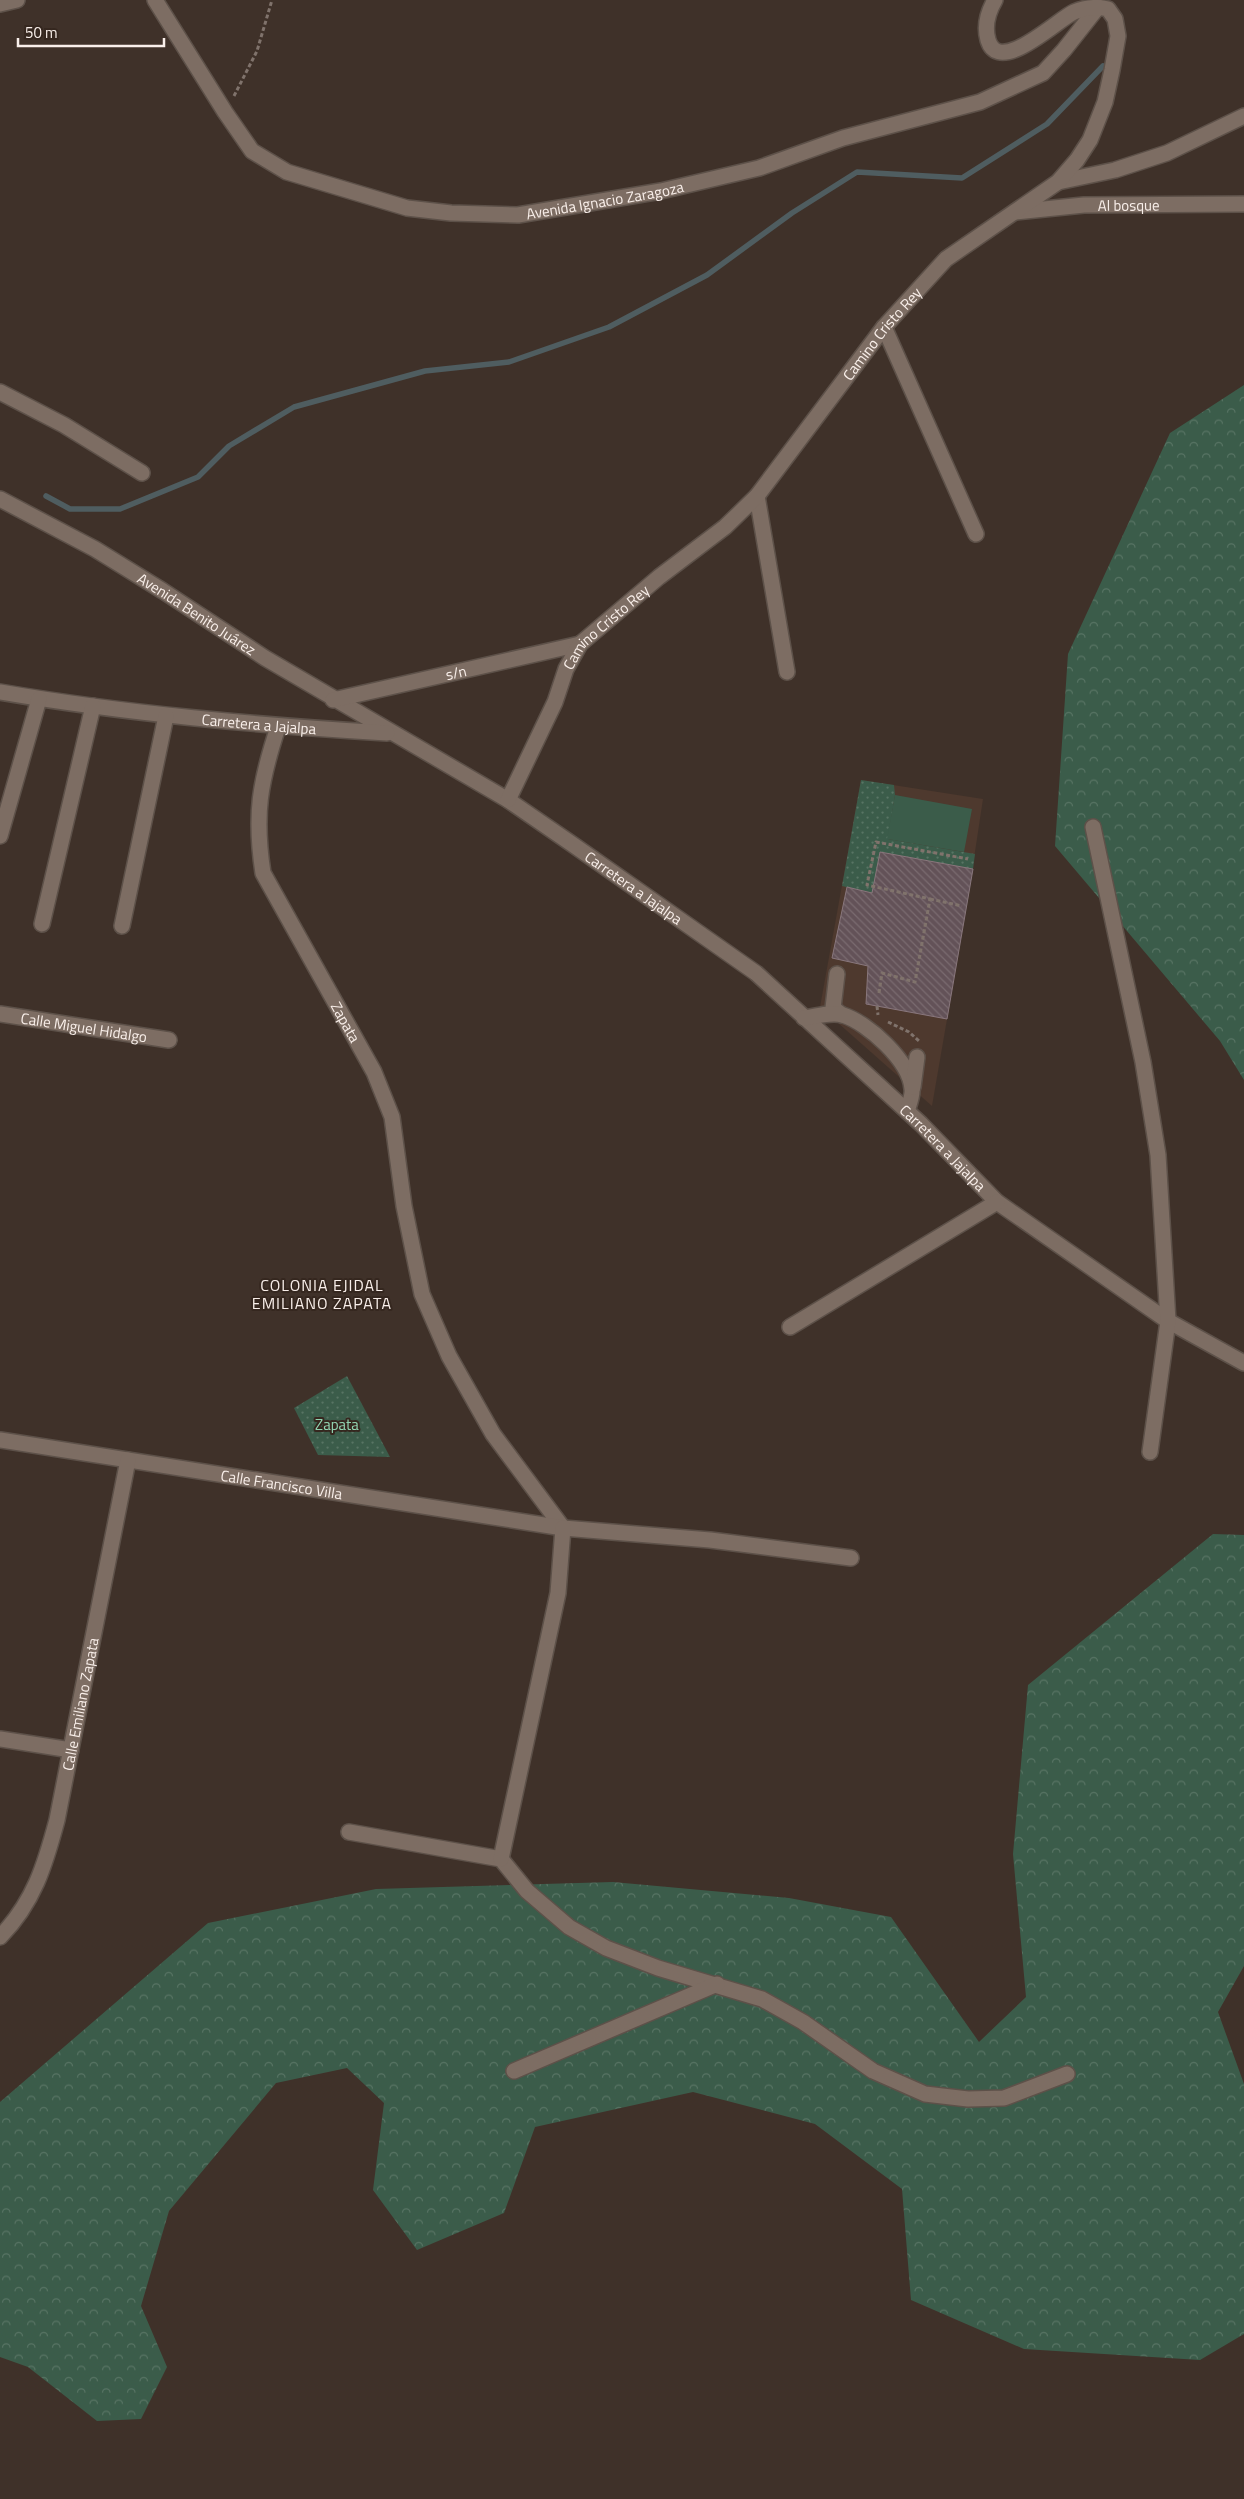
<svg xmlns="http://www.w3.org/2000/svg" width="1244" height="2499" font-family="'Titillium Web',sans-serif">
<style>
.built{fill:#4e392e}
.green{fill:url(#green-dots)}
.forest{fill:url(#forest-crowns)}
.pitch{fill:#3b5c4a}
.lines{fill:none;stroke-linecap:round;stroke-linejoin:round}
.stream{stroke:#4f5d60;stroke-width:5.5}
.building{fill:url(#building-back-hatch);stroke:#89777d}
.minor-casing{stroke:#5d5149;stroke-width:18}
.path{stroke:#80736c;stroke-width:3;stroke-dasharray:4 2.5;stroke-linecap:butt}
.minor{stroke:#7d6d63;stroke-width:15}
.labels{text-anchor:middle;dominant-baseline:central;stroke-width:4;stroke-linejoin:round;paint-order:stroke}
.street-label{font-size:15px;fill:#f9efea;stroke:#35271f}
.park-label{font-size:15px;fill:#92d5b2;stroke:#35271f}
.neighbourhood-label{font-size:16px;letter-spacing:1px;fill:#f9efea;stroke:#35271f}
</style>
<defs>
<pattern id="green-dots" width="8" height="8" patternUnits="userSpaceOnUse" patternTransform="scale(1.25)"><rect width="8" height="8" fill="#3b5c4a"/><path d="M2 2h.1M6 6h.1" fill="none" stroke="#587464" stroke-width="1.8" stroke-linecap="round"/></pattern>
<pattern id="forest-crowns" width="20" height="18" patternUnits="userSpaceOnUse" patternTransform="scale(1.25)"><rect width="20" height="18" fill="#3b5c4a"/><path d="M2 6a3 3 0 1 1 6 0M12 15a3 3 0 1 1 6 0" fill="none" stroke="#587464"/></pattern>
<pattern id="building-back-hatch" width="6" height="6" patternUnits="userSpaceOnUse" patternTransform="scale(1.25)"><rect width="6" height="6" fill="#635258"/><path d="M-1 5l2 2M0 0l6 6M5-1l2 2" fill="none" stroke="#7a6b70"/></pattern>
</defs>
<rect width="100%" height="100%" fill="#3f3129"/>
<!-- built -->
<polygon class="built" points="861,780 983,799 968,898 932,1106 820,1007"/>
<!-- green -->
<g class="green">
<polygon points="861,780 894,785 895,795 888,839 975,854 973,869 880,852 875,879 968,898 965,914 842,886"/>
<polygon points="347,1376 390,1457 318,1455 294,1408"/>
</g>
<!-- forest -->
<g class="forest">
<polygon points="1244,385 1244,1080 1220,1041 1055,846 1068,654 1170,433"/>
<polygon points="1213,1534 1244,1535 1244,1966 1218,2012 1244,2084 1244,2334 1200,2360 1024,2349 911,2300 902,2189 815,2124 693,2092 535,2127 504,2213 417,2250 373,2190 384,2103 347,2068 276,2083 169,2211 141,2306 167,2367 141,2419 97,2421 28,2367 0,2357 0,2102 208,1923 376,1889 613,1882 789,1898 891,1917 979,2042 1026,1997 1013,1854 1028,1685"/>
</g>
<!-- pitch -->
<polygon class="pitch" points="895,795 972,809 964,852 887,839"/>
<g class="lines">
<!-- stream -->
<polyline class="stream" points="46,496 70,509 120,509 198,477 229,446 294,407 425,371 509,362 609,327 707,275 792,213 857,172 962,178 1047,124 1103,66"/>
</g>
<!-- building -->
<polygon class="building" points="880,852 973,869 947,1019 866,1004 868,966 832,958 847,887 872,893"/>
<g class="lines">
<defs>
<g id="minor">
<path id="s1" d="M 155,0 L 225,112 L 252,151 L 287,172 L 407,208 L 451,213 L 518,215 L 661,191 L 759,168 L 843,138 L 980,102 L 1043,73 L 1064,50 L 1098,7"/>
<polyline points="0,4 17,0"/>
<polyline points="1058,182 1115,170 1167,153 1244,116"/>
<path id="s2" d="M 1015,212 L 1084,205 L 1244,204"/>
<polyline points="884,327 976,534"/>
<polyline points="0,392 64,425 142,473"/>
<polyline points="757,496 787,672"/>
<path id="s3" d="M 0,499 L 95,549 L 163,591 L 265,658 L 508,800 L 572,844 L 756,973 L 921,1124 L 997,1202 L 1168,1321 L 1244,1363"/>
<path id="s4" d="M 0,692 C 128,714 257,725 387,733"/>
<path id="s5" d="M 333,700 L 580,644"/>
<path id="s6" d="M 278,727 C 260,782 254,814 263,873 L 374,1072 L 392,1117 L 404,1206 L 422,1294 L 449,1356 L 493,1434 L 563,1528"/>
<path id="s7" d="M 508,800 L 555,702 L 566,669 L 580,644 L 659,577 L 725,527 L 757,496 L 884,327 L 946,259 L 1058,182 L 1077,160 L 1090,140 L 1105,102 L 1112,70 L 1118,36 L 1115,19 L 1108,9 C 1096,6 1086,7 1074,12 C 1058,19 999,77 988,40 C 984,26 988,12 995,0"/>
<polyline points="1093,827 1143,1062 1158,1155 1168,1321 1150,1452"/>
<polyline points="0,836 39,699"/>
<polyline points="42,924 93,706"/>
<polyline points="122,926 166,716"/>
<polyline points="837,974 833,1008 842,1015"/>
<path id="s8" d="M 0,1014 L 169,1040"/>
<path d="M 804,1018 C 816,1016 831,1012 843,1015 C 868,1023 910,1061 912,1089 C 913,1095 909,1105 907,1111"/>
<polyline points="913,1087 917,1057"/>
<polyline points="790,1327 997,1202"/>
<path id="s9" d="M 0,1440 L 563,1528 L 710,1540 L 851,1558"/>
<polyline points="0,1739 71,1750"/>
<polyline points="349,1832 501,1859 527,1891 569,1927 606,1948 658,1968 762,1999 803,2022 873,2071 925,2094 968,2099 1004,2098 1067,2074"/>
<polyline points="501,1859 558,1593 563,1528"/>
<path id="s10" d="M 0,1937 C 34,1902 45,1865 57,1820 L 128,1460"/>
<polyline points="514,2071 717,1984"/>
</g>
</defs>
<!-- minor casing -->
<use href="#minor" class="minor-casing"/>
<!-- path -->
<g class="path">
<polyline points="234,96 257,51 272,0"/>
<polyline points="930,899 962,906"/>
<polyline points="879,993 882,973 915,982 930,899 867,885 876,842 968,859"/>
<polyline points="877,1006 878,1015"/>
<polyline points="888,1022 909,1032 919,1041"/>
</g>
<!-- minor -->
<use href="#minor" class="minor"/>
</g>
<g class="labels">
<!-- street labels -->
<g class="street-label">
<text stroke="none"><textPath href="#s1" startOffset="545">Avenida Ignacio Zaragoza</textPath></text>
<text stroke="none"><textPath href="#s2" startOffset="114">Al bosque</textPath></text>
<text stroke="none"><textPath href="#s7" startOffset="608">Camino Cristo Rey</textPath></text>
<text stroke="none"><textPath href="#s3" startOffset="228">Avenida Benito Juárez</textPath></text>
<text stroke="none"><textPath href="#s7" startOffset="202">Camino Cristo Rey</textPath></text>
<text stroke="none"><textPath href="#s5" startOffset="126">s/n</textPath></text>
<text stroke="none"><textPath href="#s4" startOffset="261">Carretera a Jajalpa</textPath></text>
<text stroke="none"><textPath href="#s3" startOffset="744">Carretera a Jajalpa</textPath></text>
<text stroke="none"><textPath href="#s6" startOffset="319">Zapata</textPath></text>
<text stroke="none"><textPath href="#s8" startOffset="85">Calle Miguel Hidalgo</textPath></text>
<text stroke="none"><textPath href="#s3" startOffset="1149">Carretera a Jajalpa</textPath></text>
<text stroke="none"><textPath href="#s9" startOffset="285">Calle Francisco Villa</textPath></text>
<text stroke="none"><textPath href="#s10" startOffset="250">Calle Emiliano Zapata</textPath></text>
</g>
<!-- park labels -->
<g class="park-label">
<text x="337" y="1424">Zapata</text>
</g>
<!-- neighbourhood labels -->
<g class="neighbourhood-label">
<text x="322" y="1285">COLONIA EJIDAL<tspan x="322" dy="18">EMILIANO ZAPATA</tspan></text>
</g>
</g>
<!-- scale -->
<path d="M18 38v8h146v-8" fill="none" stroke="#f9efea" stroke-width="2.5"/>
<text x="25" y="38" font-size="15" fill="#f9efea" stroke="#35271f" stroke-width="4" paint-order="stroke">50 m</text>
</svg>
